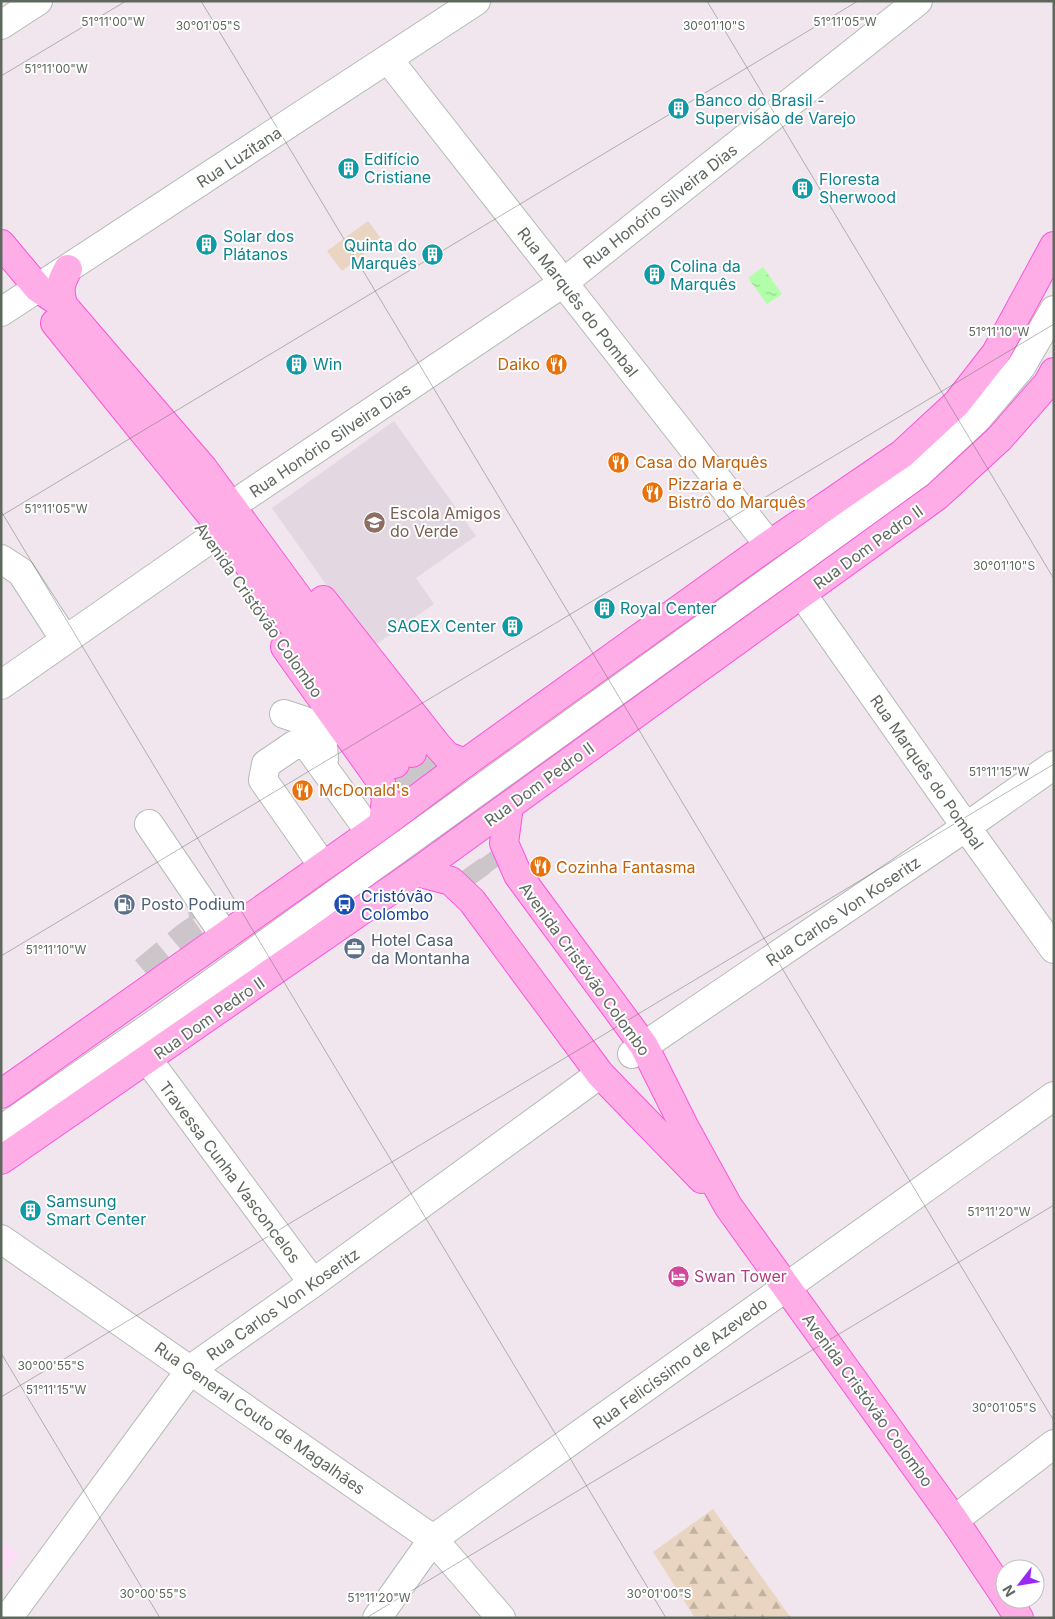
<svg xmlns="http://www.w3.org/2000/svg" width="1055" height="1619" font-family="Inter,sans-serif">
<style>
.commercial{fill:#ffddf7}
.education{fill:#e3d7e1}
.forest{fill:url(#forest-firs)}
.pitch{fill:#ead5c2}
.water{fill:url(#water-ripples)}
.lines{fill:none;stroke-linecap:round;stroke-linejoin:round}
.minor-tunnel{stroke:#ccc6ca;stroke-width:28;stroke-dasharray:28 14;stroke-linecap:butt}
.major-tunnel{stroke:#ccc6ca;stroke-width:28;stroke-dasharray:28 14;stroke-linecap:butt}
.minor-casing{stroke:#b4bcb5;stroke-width:30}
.major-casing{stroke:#fb55dc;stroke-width:30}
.minor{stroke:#fff;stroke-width:28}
.major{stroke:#ffade6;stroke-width:28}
.ticks{fill:none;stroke:#5e685e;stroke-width:1;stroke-opacity:0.45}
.labels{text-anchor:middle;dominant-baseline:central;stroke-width:4;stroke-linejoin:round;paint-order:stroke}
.culture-label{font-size:16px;fill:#0d838f;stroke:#fff;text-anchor:start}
.street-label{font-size:16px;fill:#5e685e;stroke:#fff}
.food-label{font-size:16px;fill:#c56008;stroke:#fff;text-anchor:start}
.education-label{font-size:16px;fill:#785e54;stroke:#fff;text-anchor:start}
.transit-label{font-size:16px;fill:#164399;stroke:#fff;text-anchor:start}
.service-label{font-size:16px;fill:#4e5e75;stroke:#fff;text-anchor:start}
.hotel-label{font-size:16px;fill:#b23c85;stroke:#fff;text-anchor:start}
.ticks-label{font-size:12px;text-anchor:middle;fill:#5e685e;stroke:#fff;stroke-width:4;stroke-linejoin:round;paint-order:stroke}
</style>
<defs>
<pattern id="forest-firs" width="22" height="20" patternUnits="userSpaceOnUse" patternTransform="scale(1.25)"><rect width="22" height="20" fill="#ead5c2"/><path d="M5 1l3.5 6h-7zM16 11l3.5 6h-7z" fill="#c1b1a1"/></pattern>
<pattern id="water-ripples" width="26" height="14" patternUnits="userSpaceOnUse" patternTransform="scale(1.25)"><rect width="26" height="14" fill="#b1ffa8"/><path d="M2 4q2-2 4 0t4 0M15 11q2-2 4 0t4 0" fill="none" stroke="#93d28c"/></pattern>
</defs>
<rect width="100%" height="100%" fill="#f1e6ee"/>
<!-- commercial -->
<polygon class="commercial" points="1,1541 19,1554 1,1578"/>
<!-- education -->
<polygon class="education" points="394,421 476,536 416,578 434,604 371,648 272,508"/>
<!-- forest -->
<polygon class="forest" points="713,1509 791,1618 695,1618 653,1552"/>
<!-- pitch -->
<polygon class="pitch" points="368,221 382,240 342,271 327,251"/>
<!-- water -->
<polygon class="water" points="763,267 782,294 767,304 748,278"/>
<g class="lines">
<!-- minor-tunnel -->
<polyline class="minor-tunnel" points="144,971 185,937 205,923 199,898"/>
<!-- major-tunnel -->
<g class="major-tunnel">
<polyline points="412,753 496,868"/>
<polyline points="395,764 479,881"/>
</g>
<defs>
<g id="minor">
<polyline points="1,25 38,1"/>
<polyline points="388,59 769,545"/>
<polyline points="1,312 476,1"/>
<polyline points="243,498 563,283 918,1"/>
<polyline points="1,559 21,572 65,640"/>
<polyline points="802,594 966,827 1054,949"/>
<polyline points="1,685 223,530"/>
<polyline points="284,714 308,722 323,744 324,759"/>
<polyline points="149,824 225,936"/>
<polyline points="323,866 263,780 266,764 294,745 307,745 370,832"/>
<polyline points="154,1036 148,1046 148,1060 313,1283"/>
<polyline points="632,1054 966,827 1054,765"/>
<polyline points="1,1130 166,1016 918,474 977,419 1021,367 1054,310"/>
<polyline points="1,1239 433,1539 501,1618"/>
<polyline points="954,1520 1054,1444"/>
<polyline points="8,1618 191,1369 313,1283 600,1074"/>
<polyline points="377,1618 433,1539 1054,1096"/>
</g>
<g id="major">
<polyline points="1,244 38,288 63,305 203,468 412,753"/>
<path d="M 63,305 C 59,288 60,284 68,269"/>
<polyline points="55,323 223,530 395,764"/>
<polyline points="323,600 437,745 447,756 465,763"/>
<polyline points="285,647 380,780 386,799 383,824"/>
<polyline points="509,806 504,843 518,875 644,1046 685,1128 728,1206 954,1520 1005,1596"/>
<polyline points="417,872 451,881 472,901 600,1074 702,1179"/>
<polyline points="1,1094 383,824 465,763 769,545 902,454 957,403 996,353 1054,246"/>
<polyline points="1,1160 417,872 937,496 1000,438 1048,383 1054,372"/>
<polyline points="1007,1599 1019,1618"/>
</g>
</defs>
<!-- minor casing -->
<use href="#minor" class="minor-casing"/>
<!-- major casing -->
<use href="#major" class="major-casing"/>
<!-- minor -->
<use href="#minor" class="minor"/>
<!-- major -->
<use href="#major" class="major"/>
</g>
<!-- ticks -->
<path class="ticks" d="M 201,1 L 1054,1421M 707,1 L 1054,579M 1,76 L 126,1M 1,511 L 666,1618M 1,516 L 858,1M 1,956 L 1054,324M 1,1353 L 160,1618M 1,1397 L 1054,764M 366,1618 L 1054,1205"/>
<!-- icons -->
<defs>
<symbol id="building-disc" viewBox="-11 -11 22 22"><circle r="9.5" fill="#0f9aa8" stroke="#fff"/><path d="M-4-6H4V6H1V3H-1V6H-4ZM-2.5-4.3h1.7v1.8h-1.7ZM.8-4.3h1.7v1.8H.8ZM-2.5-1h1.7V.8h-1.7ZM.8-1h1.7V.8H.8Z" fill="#fff"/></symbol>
<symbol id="restaurant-disc" viewBox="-11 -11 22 22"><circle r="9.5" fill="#e8710a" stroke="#fff"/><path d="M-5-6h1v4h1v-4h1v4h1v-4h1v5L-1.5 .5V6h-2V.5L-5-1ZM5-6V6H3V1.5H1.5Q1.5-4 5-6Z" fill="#fff"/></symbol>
<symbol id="school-disc" viewBox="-11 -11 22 22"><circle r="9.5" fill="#8d6e63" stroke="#fff"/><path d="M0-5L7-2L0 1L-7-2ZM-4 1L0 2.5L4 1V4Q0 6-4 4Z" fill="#fff"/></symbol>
<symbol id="fuel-disc" viewBox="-11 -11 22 22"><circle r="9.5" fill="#5c6f8a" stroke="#fff"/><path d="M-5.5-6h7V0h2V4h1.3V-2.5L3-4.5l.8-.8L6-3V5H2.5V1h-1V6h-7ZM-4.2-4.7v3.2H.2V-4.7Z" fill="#fff"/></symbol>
<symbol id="bus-disc" viewBox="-11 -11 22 22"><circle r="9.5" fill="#1a4fb4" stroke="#fff"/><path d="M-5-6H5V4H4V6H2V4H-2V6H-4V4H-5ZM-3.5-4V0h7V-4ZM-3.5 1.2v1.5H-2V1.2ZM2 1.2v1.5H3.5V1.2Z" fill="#fff"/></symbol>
<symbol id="office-disc" viewBox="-11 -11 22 22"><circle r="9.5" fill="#5c6f8a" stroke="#fff"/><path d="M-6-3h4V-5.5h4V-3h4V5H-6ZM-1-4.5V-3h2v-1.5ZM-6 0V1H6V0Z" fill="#fff"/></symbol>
<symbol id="hotel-disc" viewBox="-11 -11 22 22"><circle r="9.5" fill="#d1479c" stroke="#fff"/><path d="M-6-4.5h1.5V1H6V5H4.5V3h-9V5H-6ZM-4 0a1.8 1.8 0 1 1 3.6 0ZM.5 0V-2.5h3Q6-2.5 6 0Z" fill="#fff"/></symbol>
</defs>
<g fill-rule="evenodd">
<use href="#building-disc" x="666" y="96" width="25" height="25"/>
<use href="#building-disc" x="336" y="156" width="25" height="25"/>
<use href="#building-disc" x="790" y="176" width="25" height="25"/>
<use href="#building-disc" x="194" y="232" width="25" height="25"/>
<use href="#building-disc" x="420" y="242" width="25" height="25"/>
<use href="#building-disc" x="642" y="262" width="25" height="25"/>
<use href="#building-disc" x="284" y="352" width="25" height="25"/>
<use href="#restaurant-disc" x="544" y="352" width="25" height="25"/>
<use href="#restaurant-disc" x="606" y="450" width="25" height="25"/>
<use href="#restaurant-disc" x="640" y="480" width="25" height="25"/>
<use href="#school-disc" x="362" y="510" width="25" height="25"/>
<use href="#building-disc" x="592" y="596" width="25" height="25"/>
<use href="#building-disc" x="500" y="614" width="25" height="25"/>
<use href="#restaurant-disc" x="290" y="778" width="25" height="25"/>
<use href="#restaurant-disc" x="528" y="854" width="25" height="25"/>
<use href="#fuel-disc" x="112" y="892" width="25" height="25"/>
<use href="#bus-disc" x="332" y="892" width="25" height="25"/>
<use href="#office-disc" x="342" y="936" width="25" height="25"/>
<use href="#building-disc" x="18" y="1198" width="25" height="25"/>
<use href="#hotel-disc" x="666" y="1264" width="25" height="25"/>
</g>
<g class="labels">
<!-- culture labels -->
<g class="culture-label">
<text x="695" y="100">Banco do Brasil -<tspan x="695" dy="18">Supervisão de Varejo</tspan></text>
<text x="364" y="159">Edifício<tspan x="364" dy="18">Cristiane</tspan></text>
<text x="819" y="179">Floresta<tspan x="819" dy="18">Sherwood</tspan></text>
<text x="223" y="236">Solar dos<tspan x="223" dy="18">Plátanos</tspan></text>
<text x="417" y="245" text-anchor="end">Quinta do<tspan x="417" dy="18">Marquês</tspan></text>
<text x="670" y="266">Colina da<tspan x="670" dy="18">Marquês</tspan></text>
<text x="313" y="364">Win</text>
<text x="620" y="608">Royal Center</text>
<text x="496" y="626" text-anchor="end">SAOEX Center</text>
<text x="46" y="1201">Samsung<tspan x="46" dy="18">Smart Center</tspan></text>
</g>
<!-- street labels -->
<g class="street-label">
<text transform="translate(239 157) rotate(-33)">Rua Luzitana</text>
<text transform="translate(660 206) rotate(-38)">Rua Honório Silveira Dias</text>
<text transform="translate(578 302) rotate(52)">Rua Marquês do Pombal</text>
<text transform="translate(330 440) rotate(-34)">Rua Honório Silveira Dias</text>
<text transform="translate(868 547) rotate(-36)">Rua Dom Pedro II</text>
<text transform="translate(259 610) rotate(55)">Avenida Cristóvão Colombo</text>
<text transform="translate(927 772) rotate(55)">Rua Marquês do Pombal</text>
<text transform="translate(539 784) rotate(-36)">Rua Dom Pedro II</text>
<text transform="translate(843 911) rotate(-34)">Rua Carlos Von Koseritz</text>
<text transform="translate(585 969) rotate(54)">Avenida Cristóvão Colombo</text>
<text transform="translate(209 1018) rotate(-35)">Rua Dom Pedro II</text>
<text transform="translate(230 1172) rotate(53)">Travessa Cunha Vasconcelos</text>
<text transform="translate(283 1304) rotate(-35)">Rua Carlos Von Koseritz</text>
<text transform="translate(680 1363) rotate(-36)">Rua Felicíssimo de Azevedo</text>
<text transform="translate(868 1400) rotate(54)">Avenida Cristóvão Colombo</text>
<text transform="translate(260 1418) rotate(35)">Rua General Couto de Magalhães</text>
</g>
<!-- food labels -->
<g class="food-label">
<text x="540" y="364" text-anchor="end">Daiko</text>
<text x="635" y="462">Casa do Marquês</text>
<text x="668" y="484">Pizzaria e<tspan x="668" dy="18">Bistrô do Marquês</tspan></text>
<text x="319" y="790">McDonald's</text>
<text x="556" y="867">Cozinha Fantasma</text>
</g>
<!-- education labels -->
<g class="education-label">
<text x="390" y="513">Escola Amigos<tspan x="390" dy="18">do Verde</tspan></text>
</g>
<!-- transit labels -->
<g class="transit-label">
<text x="361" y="896">Cristóvão<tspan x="361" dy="18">Colombo</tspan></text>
</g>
<!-- service labels -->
<g class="service-label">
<text x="141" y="904">Posto Podium</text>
<text x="371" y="940">Hotel Casa<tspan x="371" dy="18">da Montanha</tspan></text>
</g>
<!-- hotel labels -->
<g class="hotel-label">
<text x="694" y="1276">Swan Tower</text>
</g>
</g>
<g class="ticks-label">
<text x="113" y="26">51°11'00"W</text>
<text x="845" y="26">51°11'05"W</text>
<text x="208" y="30">30°01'05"S</text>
<text x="714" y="30">30°01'10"S</text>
<text x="56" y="73">51°11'00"W</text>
<text x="999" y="336">51°11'10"W</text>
<text x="56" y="513">51°11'05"W</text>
<text x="1004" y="570">30°01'10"S</text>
<text x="999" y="776">51°11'15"W</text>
<text x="56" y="954">51°11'10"W</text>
<text x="999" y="1216">51°11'20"W</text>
<text x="51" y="1370">30°00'55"S</text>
<text x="56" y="1394">51°11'15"W</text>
<text x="1004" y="1412">30°01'05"S</text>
<text x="153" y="1598">30°00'55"S</text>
<text x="659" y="1598">30°01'00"S</text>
<text x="379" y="1602">51°11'20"W</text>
</g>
<!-- border -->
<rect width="1055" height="1619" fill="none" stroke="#5e685e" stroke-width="5"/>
<!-- north arrow -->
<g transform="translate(1020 1584) rotate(239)"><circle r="24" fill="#ffffff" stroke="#bfc3bf"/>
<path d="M0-4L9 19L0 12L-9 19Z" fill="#9928f5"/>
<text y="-8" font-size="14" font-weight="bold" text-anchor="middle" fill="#5e685e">N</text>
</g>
</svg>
